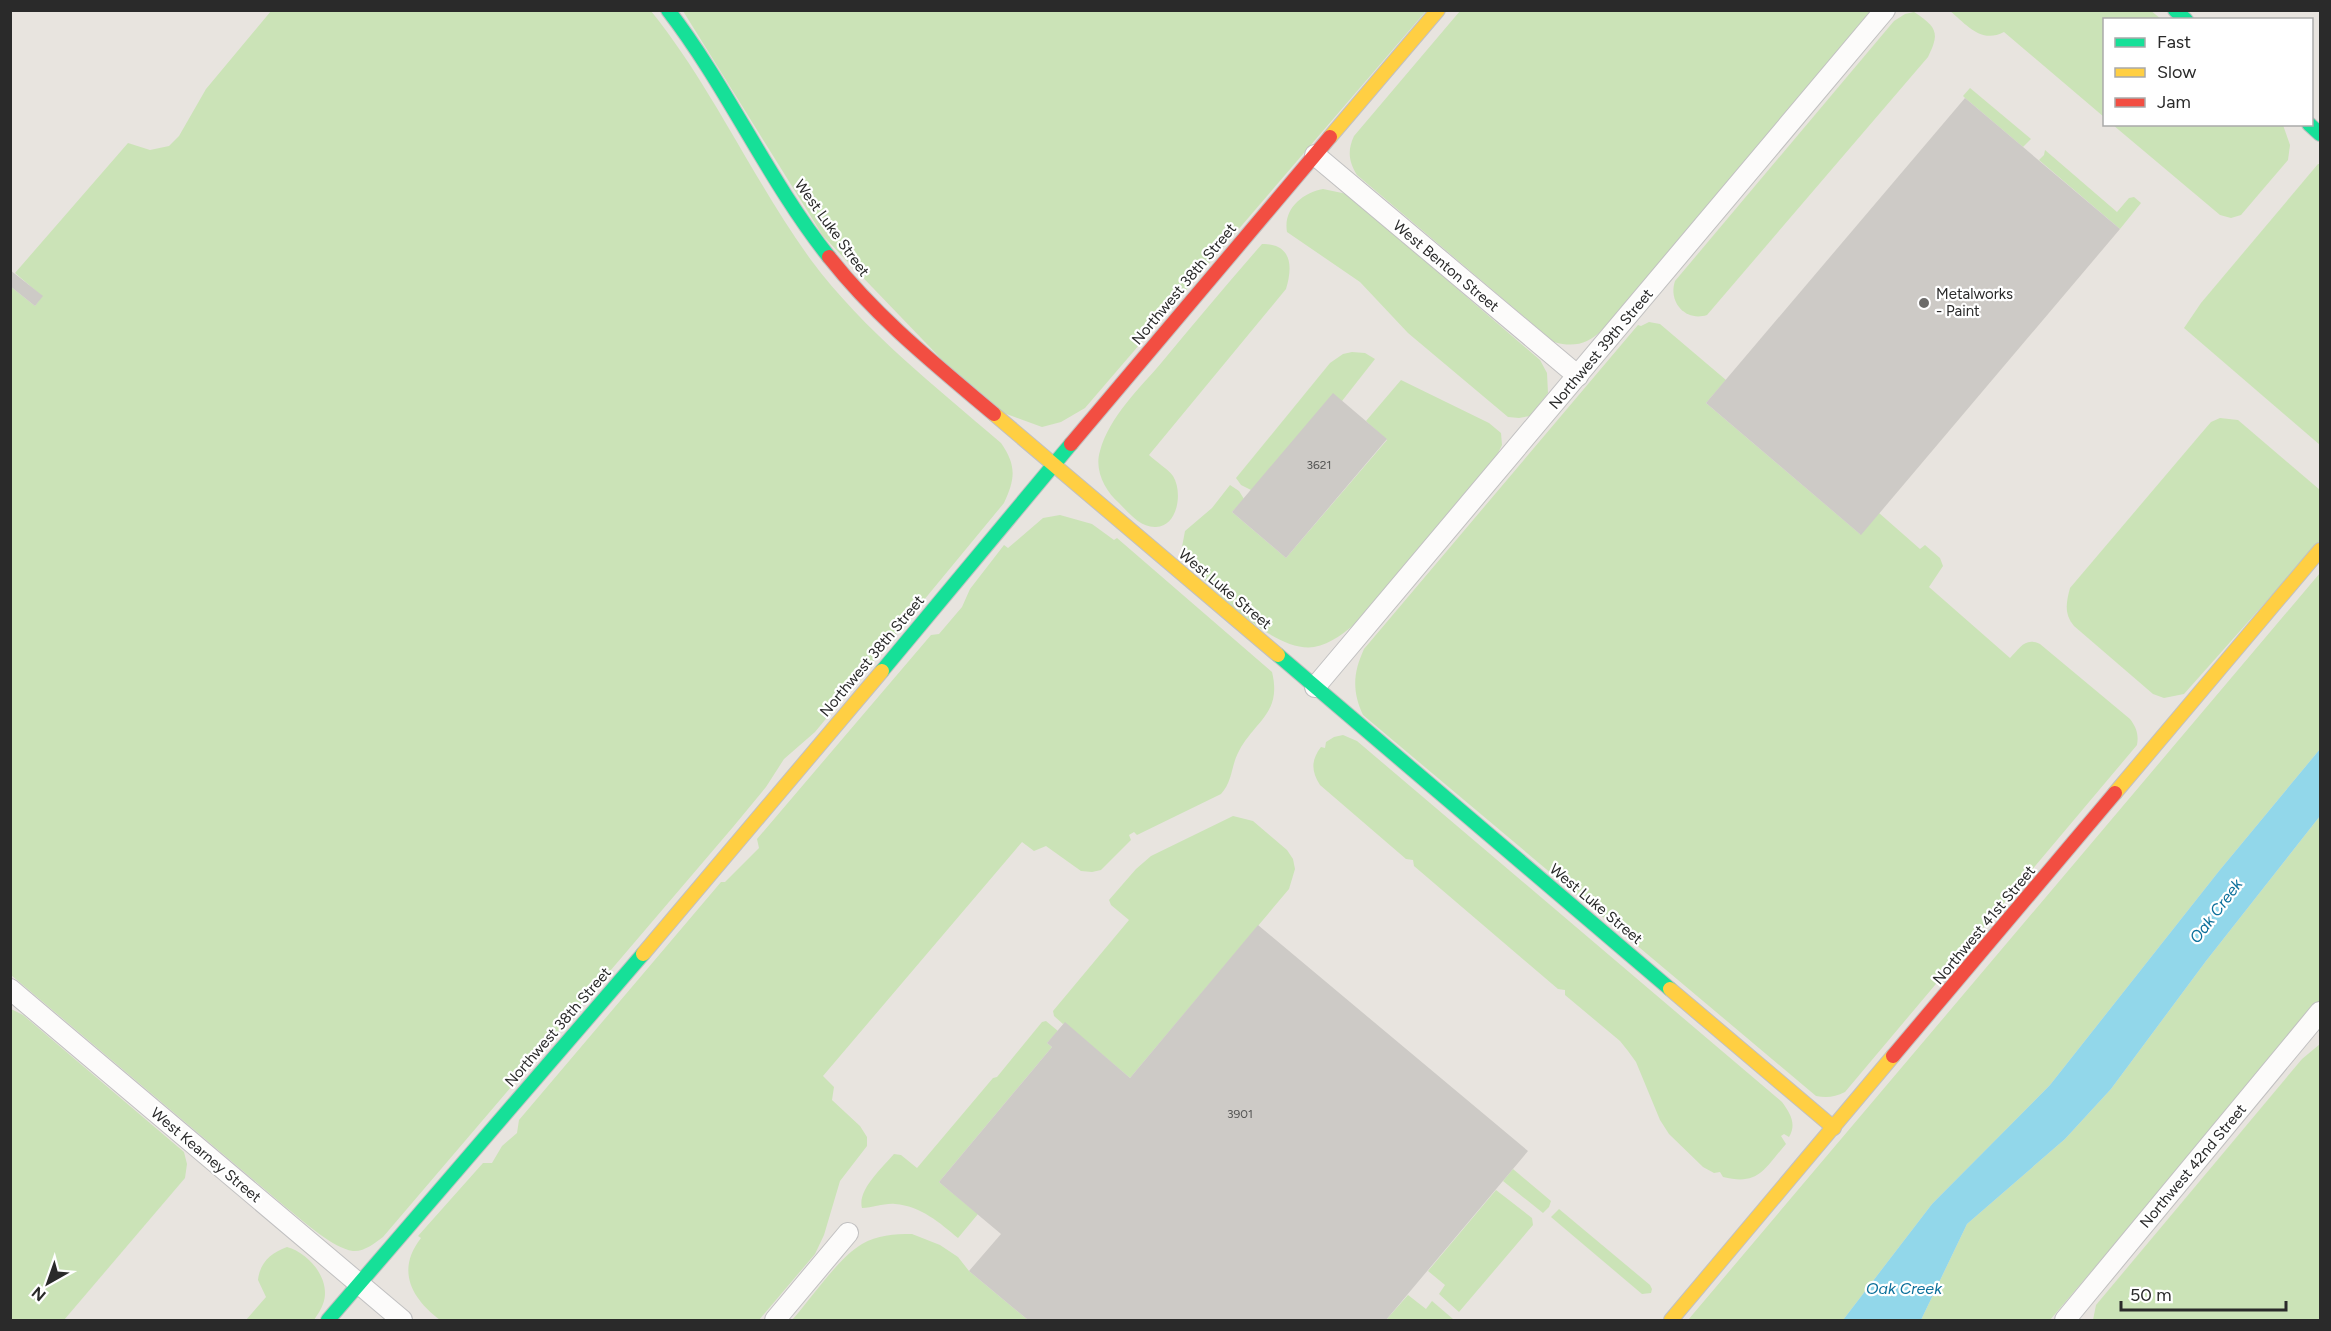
<svg xmlns="http://www.w3.org/2000/svg" width="2331" height="1331" font-family="Figtree,sans-serif">
<style>
.green{fill:#cbe3b7}
.water{fill:#92d7ea}
.building{fill:#cdcac6}
.lines{fill:none;stroke-linecap:round;stroke-linejoin:round}
.street-casing{stroke:#c1c0c1;stroke-width:22}
.fast-casing{stroke:#c1c0c1;stroke-width:16}
.slow-casing{stroke:#c1c0c1;stroke-width:16}
.jam-casing{stroke:#c1c0c1;stroke-width:16}
.street{stroke:#fcfbfa;stroke-width:20}
.fast{stroke:#16e098;stroke-width:14}
.slow{stroke:#ffcf43;stroke-width:14}
.jam{stroke:#f24e42;stroke-width:14}
.poi-dot{fill:#6c6b69;stroke:#fff;stroke-width:2}
.labels{text-anchor:middle;dominant-baseline:central;stroke-width:4.5;stroke-linejoin:round;paint-order:stroke}
.number-label{font-size:12px;fill:#545453}
.street-label{font-size:15px;fill:#2a2a2a;stroke:#fff}
.poi-label{font-size:15px;fill:#2a2a2a;stroke:#fff;text-anchor:start}
.water-label{font-size:16px;font-style:italic;fill:#0c709b;stroke:#fff}
</style>
<rect width="100%" height="100%" fill="#e8e4df"/>
<!-- green -->
<g class="green">
<path d="M 2150,10 L 2161,19 L 2104,20 L 2104,117 L 2004,32 C 1981,44 1967,25 1950,11 Z"/>
<path d="M 271,11 L 651,11 C 713,88 753,180 811,260 C 864,331 935,386 1001,443 C 1017,466 1015,479 1004,503 L 815,732 L 784,759 L 766,787 L 733,827 L 383,1237 C 375,1243 364,1252 353,1251 C 332,1248 305,1222 288,1209 L 11,975 L 10,286 L 35,306 L 42,296 L 15,273 L 128,143 L 150,150 L 169,146 L 179,136 L 206,89 Z"/>
<polygon points="683,11 1426,11 1085,408 1061,422 1042,427 1001,412 949,367 823,236"/>
<path d="M 1460,11 L 1872,11 L 1626,303 C 1604,327 1591,353 1554,342 L 1357,175 C 1349,162 1347,151 1354,136 Z"/>
<path d="M 1914,12 C 1937,27 1940,33 1928,57 L 1707,315 C 1685,322 1668,302 1675,281 L 1894,21 L 1905,14 Z"/>
<polygon points="1970,88 2031,139 2023,147 1965,98 1963,96"/>
<polygon points="2113,125 2283,125 2290,145 2288,160 2241,215 2231,218 2220,215"/>
<polygon points="2045,150 2117,212 2129,198 2134,197 2141,203 2120,229 2039,160 2044,155"/>
<polygon points="2318,164 2320,164 2320,445 2184,328 2201,303"/>
<path d="M 1323,189 L 1347,194 L 1540,360 L 1547,373 L 1548,393 L 1530,416 L 1519,418 L 1508,417 L 1408,333 L 1360,282 L 1287,232 C 1283,209 1302,193 1323,189 Z"/>
<path d="M 1262,244 C 1292,244 1293,266 1286,289 L 1149,455 C 1156,462 1167,468 1173,476 C 1183,492 1178,526 1156,527 C 1141,528 1129,513 1119,503 C 1105,491 1094,470 1100,451 C 1109,417 1140,388 1162,362 C 1195,322 1228,283 1262,244 Z"/>
<path d="M 1649,322 L 1660,324 L 1726,380 L 1706,403 L 1860,534 L 1879,513 L 1920,549 L 1925,545 L 1940,558 L 1943,566 L 1929,587 L 2010,658 C 2020,648 2025,637 2040,644 L 2130,719 C 2136,727 2139,734 2137,745 L 1845,1092 C 1835,1097 1827,1098 1816,1096 L 1363,715 C 1352,691 1353,673 1364,649 L 1638,325 L 1641,326 Z"/>
<polygon points="1352,352 1365,353 1375,359 1342,401 1251,490 1241,485 1236,478 1330,363 1343,354"/>
<path d="M 1401,380 L 1489,423 L 1501,433 L 1502,445 L 1496,457 L 1358,621 C 1346,632 1331,644 1314,647 C 1272,653 1212,587 1184,560 L 1182,547 L 1185,531 L 1212,508 L 1230,485 L 1239,491 L 1244,499 L 1232,512 L 1286,558 L 1387,440 L 1366,421 Z"/>
<path d="M 2220,418 L 2238,420 L 2320,490 L 2320,541 L 2184,694 L 2164,698 L 2153,694 L 2074,626 C 2064,614 2066,603 2070,588 L 2199,436 L 2211,422 Z"/>
<path d="M 1060,515 L 1092,524 L 1114,540 L 1117,538 L 1272,672 C 1282,713 1256,720 1239,751 C 1231,765 1233,781 1221,794 L 1137,835 L 1134,832 L 1129,835 L 1131,840 L 1101,870 L 1092,872 L 1081,871 L 1046,846 L 1034,851 L 1022,842 L 823,1076 L 834,1087 L 832,1100 L 860,1126 L 867,1137 L 867,1146 L 840,1181 L 824,1235 L 815,1254 L 759,1320 L 440,1320 C 411,1298 396,1270 421,1238 L 418,1236 L 483,1163 L 492,1163 L 502,1146 L 517,1133 L 519,1120 L 721,882 L 725,882 L 759,848 L 757,839 L 931,635 L 939,634 L 962,607 L 970,589 L 1004,545 L 1008,548 L 1043,518 Z"/>
<polygon points="2320,573 2320,749 2219,871 2050,1085 1932,1204 1843,1320 1688,1320"/>
<path d="M 1343,735 L 1357,741 L 1782,1102 C 1790,1113 1797,1124 1789,1137 L 1784,1134 L 1781,1136 L 1786,1144 C 1764,1169 1759,1186 1723,1177 L 1720,1172 L 1714,1173 L 1703,1167 L 1669,1134 L 1660,1120 L 1636,1062 L 1628,1051 L 1620,1041 L 1565,995 L 1565,990 L 1558,989 L 1414,866 L 1413,860 L 1406,859 L 1320,785 C 1311,771 1311,760 1321,747 L 1325,748 L 1326,742 L 1334,737 Z"/>
<polygon points="1233,816 1253,821 1287,850 1293,859 1295,869 1289,889 1130,1078 1065,1023 1063,1024 1054,1016 1053,1011 1129,920 1111,905 1109,900 1136,869 1151,856"/>
<polygon points="2320,816 2320,1002 2050,1320 1921,1320 1967,1224 2065,1139 2111,1089 2206,961"/>
<polygon points="11,1009 23,1015 184,1152 187,1164 185,1178 64,1320 11,1320"/>
<path d="M 1046,1021 L 1058,1031 L 1047,1043 L 1052,1047 L 939,1182 L 978,1214 L 958,1238 C 940,1223 921,1206 895,1204 C 884,1203 873,1208 862,1208 C 857,1190 883,1167 894,1154 L 901,1155 L 917,1168 L 993,1078 L 997,1077 L 1042,1022 Z"/>
<polygon points="2320,1044 2320,1320 2093,1320 2096,1305 2302,1059"/>
<polygon points="1513,1169 1551,1201 1549,1207 1543,1213 1503,1181"/>
<polygon points="1496,1190 1532,1218 1533,1225 1459,1312 1439,1294 1445,1285 1428,1271"/>
<polygon points="1559,1209 1650,1285 1652,1289 1651,1293 1642,1294 1551,1217"/>
<path d="M 912,1234 L 940,1245 L 958,1257 L 969,1271 L 1028,1320 L 792,1320 C 811,1299 838,1258 862,1244 C 877,1235 894,1234 912,1234 Z"/>
<path d="M 287,1247 C 309,1253 332,1280 323,1304 C 321,1310 317,1315 314,1320 L 246,1320 L 266,1297 L 258,1280 C 260,1262 271,1253 287,1247 Z"/>
<polygon points="1408,1295 1426,1309 1432,1301 1453,1319 1451,1320 1386,1320"/>
</g>
<!-- water -->
<polygon class="water" points="2320,749 2320,816 2206,961 2111,1089 2065,1139 1967,1224 1921,1320 1843,1320 1932,1204 2050,1085 2219,871"/>
<!-- building -->
<g class="building">
<polygon points="1965,98 2120,229 1861,535 1706,403"/>
<polygon points="10,270 43,296 35,306 10,286"/>
<polygon points="1333,393 1387,439 1286,558 1232,512"/>
<polygon points="1258,925 1528,1151 1386,1320 1028,1320 969,1271 1001,1234 939,1182 1052,1047 1047,1043 1065,1022 1130,1078"/>
</g>
<g class="lines">
<defs>
<g id="street">
<polyline points="1315,155 1578,376"/>
<polyline points="1315,687 1885,10"/>
<polyline points="10,989 402,1320"/>
<polyline points="775,1320 848,1233"/>
<polyline points="2065,1320 2320,1012"/>
</g>
<g id="fast">
<path d="M 668,10 C 728,88 768,180 829,257"/>
<polyline points="2175,10 2186,20"/>
<polyline points="2309,124 2320,134"/>
<polyline points="1278,655 1670,989"/>
<polyline points="882,671 1071,444"/>
<polyline points="328,1320 643,954"/>
</g>
<g id="slow">
<polyline points="1330,137 1438,10"/>
<polyline points="994,414 1278,655"/>
<polyline points="2115,793 2320,550"/>
<polyline points="643,954 882,671"/>
<polyline points="1670,989 1834,1128"/>
<polyline points="1671,1320 1893,1056"/>
</g>
<g id="jam">
<path d="M 829,257 C 877,318 936,365 994,414"/>
<polyline points="1071,444 1330,137"/>
<polyline points="1893,1056 2115,793"/>
</g>
</defs>
<!-- street casing -->
<use href="#street" class="street-casing"/>
<!-- fast casing -->
<use href="#fast" class="fast-casing"/>
<!-- slow casing -->
<use href="#slow" class="slow-casing"/>
<!-- jam casing -->
<use href="#jam" class="jam-casing"/>
<!-- street -->
<use href="#street" class="street"/>
<!-- fast -->
<use href="#fast" class="fast"/>
<!-- slow -->
<use href="#slow" class="slow"/>
<!-- jam -->
<use href="#jam" class="jam"/>
</g>
<!-- markers -->
<circle class="poi-dot" cx="1924" cy="303" r="6"/>
<g class="labels">
<!-- number labels -->
<g class="number-label">
<text x="1319" y="465">3621</text>
<text x="1240" y="1114">3901</text>
</g>
<!-- street labels -->
<g class="street-label">
<text transform="translate(832 228) rotate(54)">West Luke Street</text>
<text transform="translate(1446 266) rotate(40)">West Benton Street</text>
<text transform="translate(1184 284) rotate(-50)">Northwest 38th Street</text>
<text transform="translate(1601 349) rotate(-50)">Northwest 39th Street</text>
<text transform="translate(1225 589) rotate(40)">West Luke Street</text>
<text transform="translate(872 656) rotate(-50)">Northwest 38th Street</text>
<text transform="translate(1596 904) rotate(40)">West Luke Street</text>
<text transform="translate(1984 925) rotate(-50)">Northwest 41st Street</text>
<text transform="translate(558 1027) rotate(-49)">Northwest 38th Street</text>
<text transform="translate(206 1155) rotate(40)">West Kearney Street</text>
<text transform="translate(2193 1166) rotate(-50)">Northwest 42nd Street</text>
</g>
<!-- poi labels -->
<g class="poi-label">
<text x="1936" y="294">Metalworks<tspan x="1936" dy="17">- Paint</tspan></text>
</g>
<!-- water labels -->
<g class="water-label">
<text transform="translate(2216 911) rotate(-53)">Oak Creek</text>
<text x="1904" y="1288">Oak Creek</text>
</g>
</g>
<!-- border -->
<rect width="2331" height="1331" fill="none" stroke="#2a2a2a" stroke-width="24"/>
<!-- legend -->
<rect x="2103" y="18" width="210" height="108" fill="#ffffff" stroke="#aaaaaa" stroke-width="1.5"/>
<rect x="2115" y="38" width="30" height="9" fill="#16e098" stroke="#aaaaaa" stroke-width="1.5"/>
<text x="2157" y="48" font-size="18" fill="#2a2a2a">Fast</text>
<rect x="2115" y="68" width="30" height="9" fill="#ffcf43" stroke="#aaaaaa" stroke-width="1.5"/>
<text x="2157" y="78" font-size="18" fill="#2a2a2a">Slow</text>
<rect x="2115" y="98" width="30" height="9" fill="#f24e42" stroke="#aaaaaa" stroke-width="1.5"/>
<text x="2157" y="108" font-size="18" fill="#2a2a2a">Jam</text>
<!-- north arrow -->
<g transform="translate(48 1283) rotate(220)" stroke="#ffffff" stroke-width="4.5" paint-order="stroke">
<path d="M0-4.5L10 22L0 15L-10 22Z" fill="#2a2a2a"/>
<text y="-9" font-size="16" font-weight="bold" text-anchor="middle" fill="#2a2a2a">N</text>
</g>
<!-- scale -->
<path d="M2121 1301v9h165v-9" fill="none" stroke="#2a2a2a" stroke-width="3"/>
<text x="2130" y="1301" font-size="18" fill="#2a2a2a" stroke="#ffffff" stroke-width="4.5" paint-order="stroke">50 m</text>
</svg>
